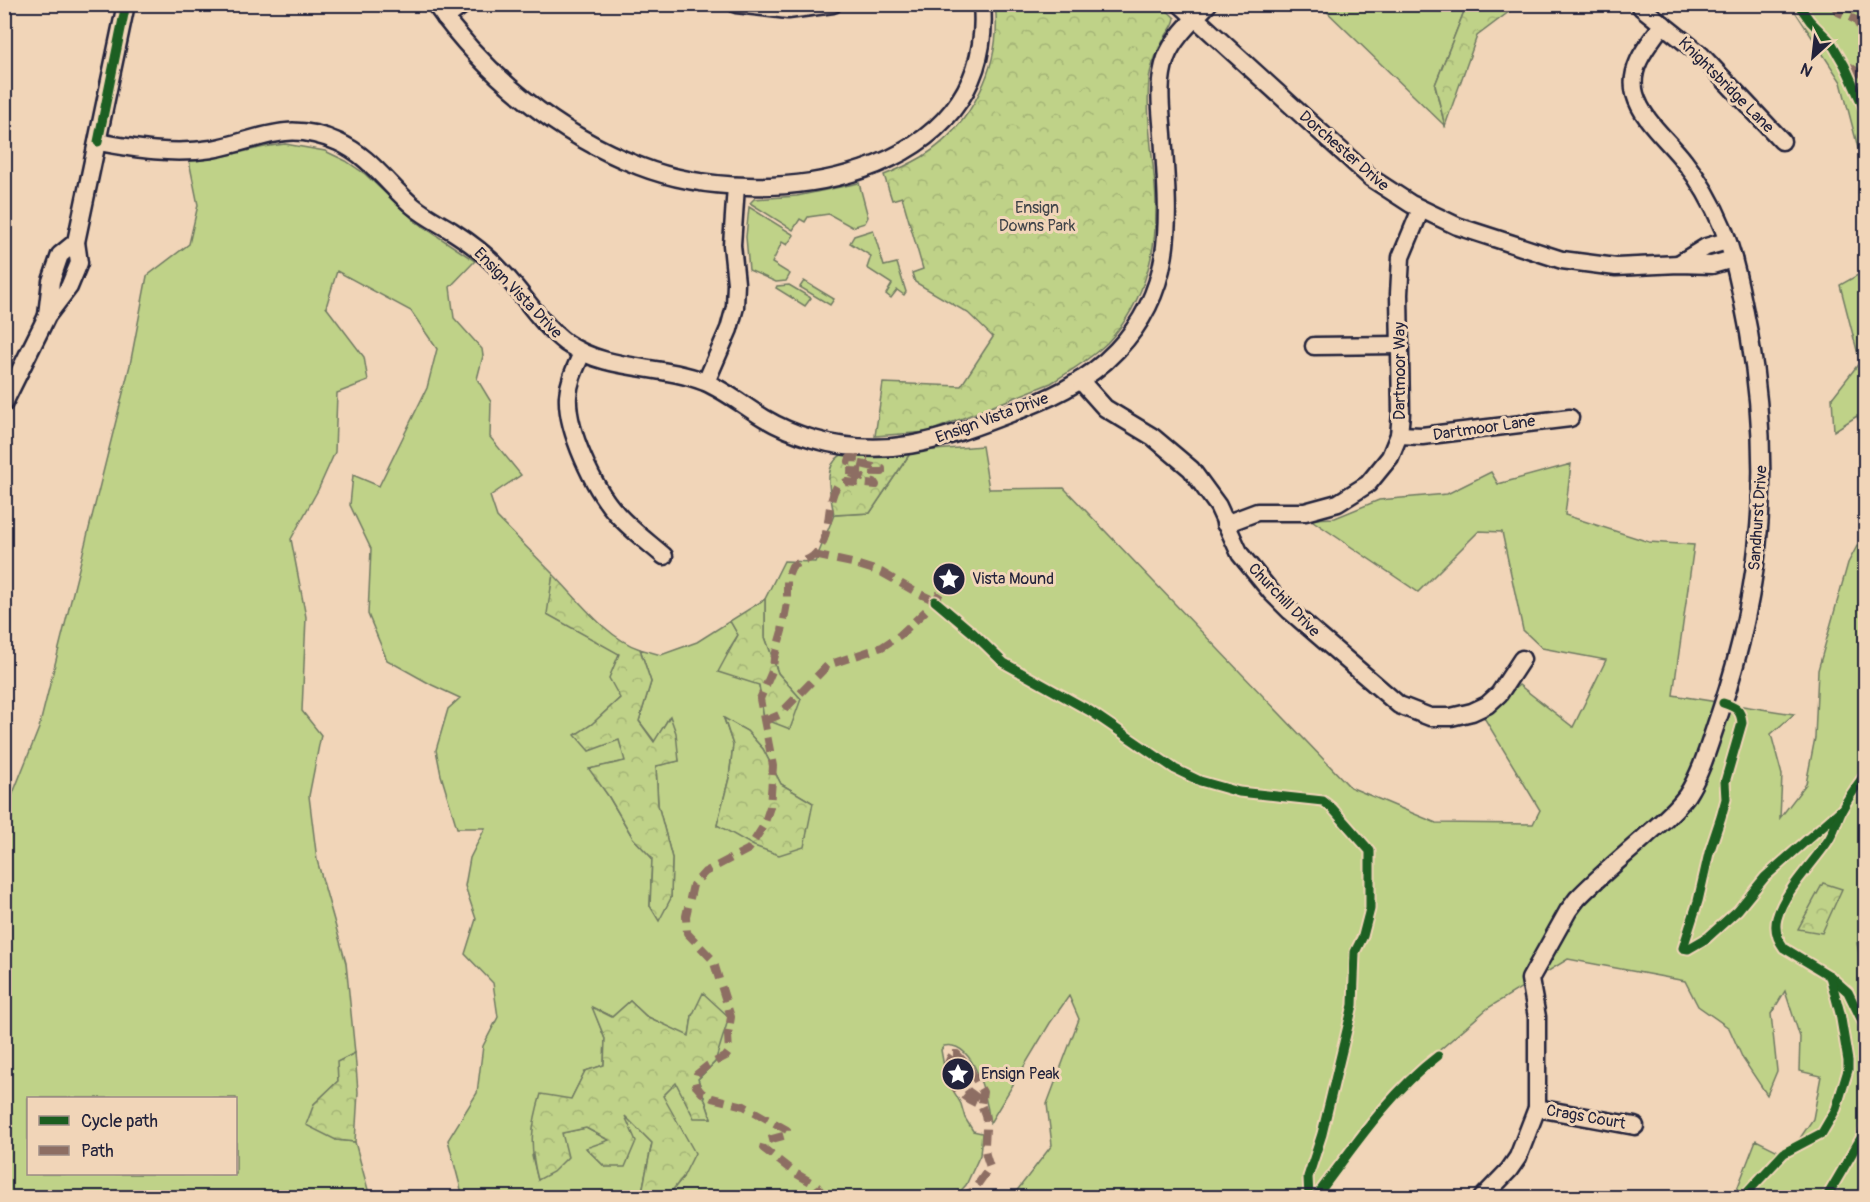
<svg xmlns="http://www.w3.org/2000/svg" width="1870" height="1202" font-family="Pangolin,sans-serif">
<style>
.grass{fill:#bfd288;stroke:#707a62;stroke-width:1.5;fill-rule:evenodd}
.forest{fill:url(#forest-crowns);stroke:#707a62;stroke-width:1.5}
.lines{fill:none;stroke-linecap:round;stroke-linejoin:round}
.minor-casing{stroke:#22223b;stroke-width:21}
.minor{stroke:#f1d5b8;stroke-width:16}
.quiet{stroke:#8d6e63;stroke-width:8;stroke-dasharray:15 8;stroke-linecap:butt}
.cycleway-casing{stroke:#f1d5b8;stroke-width:13}
.cycleway{stroke:#1b5e20;stroke-width:9}
.labels{text-anchor:middle;dominant-baseline:central;stroke-width:6;stroke-linejoin:round;paint-order:stroke}
.street-label{font-size:16px;fill:#22223b;stroke:#f1d5b8}
.park-label{font-size:16px;fill:#41454a;stroke:#f1d5b8}
.poi-label{font-size:16px;fill:#22223b;stroke:#f1d5b8;text-anchor:start}
</style>
<defs>
<pattern id="forest-crowns" width="20" height="18" patternUnits="userSpaceOnUse" patternTransform="scale(1.5)"><rect width="20" height="18" fill="#bfd288"/><path d="M2 6a3 3 0 1 1 6 0M12 15a3 3 0 1 1 6 0" fill="none" stroke="#a4b476"/></pattern>
</defs>
<rect width="100%" height="100%" fill="#f1d5b8"/>
<filter id="ink" filterUnits="userSpaceOnUse"><feTurbulence type="fractalNoise" baseFrequency=".0167" numOctaves="2"/><feDisplacementMap in="SourceGraphic" scale="12" xChannelSelector="R" yChannelSelector="G"/><feConvolveMatrix kernelMatrix="1 2 1 2 8 2 1 2 1" color-interpolation-filters="sRGB"/></filter>
<g filter="url(#ink)">
<!-- grass -->
<g class="grass">
<polygon points="1320,5 1470,5 1465,9 1435,85 1445,126"/>
<polygon points="1791,5 1865,5 1865,175 1841,82"/>
<path d="M 285,144 L 325,151 L 346,161 L 365,174 L 416,222 L 475,261 L 450,287 L 454,318 L 482,349 L 483,356 L 477,379 L 491,402 L 490,437 L 521,475 L 490,496 L 497,517 L 553,574 L 548,614 L 620,654 L 620,698 L 592,724 L 619,739 L 626,761 L 590,769 L 609,797 L 633,838 L 652,858 L 650,906 L 671,898 L 672,858 L 658,805 L 656,766 L 679,761 L 669,717 L 655,742 L 639,721 L 651,682 L 640,649 L 661,655 L 697,642 L 730,621 L 738,635 L 726,654 L 759,685 L 764,719 L 801,699 L 778,673 L 765,637 L 765,599 L 784,561 L 815,562 L 834,515 L 870,513 L 911,452 L 982,446 L 989,489 L 1064,488 L 1350,787 L 1436,823 L 1533,824 L 1540,810 L 1483,716 L 1519,685 L 1573,727 L 1606,660 L 1542,648 L 1523,630 L 1502,532 L 1479,531 L 1418,592 L 1310,519 L 1335,518 L 1379,500 L 1447,494 L 1491,472 L 1498,484 L 1571,464 L 1565,515 L 1649,542 L 1694,545 L 1673,695 L 1794,714 L 1771,734 L 1782,775 L 1780,818 L 1806,784 L 1815,738 L 1818,670 L 1848,563 L 1864,533 L 1865,527 L 1865,945 L 1857,943 L 1860,959 L 1866,965 L 1865,1197 L 1734,1197 L 1756,1140 L 1788,1156 L 1813,1119 L 1821,1076 L 1799,1071 L 1800,1037 L 1785,991 L 1771,1014 L 1777,1071 L 1767,1095 L 1743,1059 L 1729,1028 L 1698,1006 L 1685,981 L 1568,959 L 1488,1008 L 1411,1075 L 1315,1197 L 1012,1197 L 1052,1145 L 1047,1104 L 1079,1019 L 1069,996 L 1050,1023 L 990,1123 C 987,1101 976,1040 944,1046 L 941,1050 L 946,1078 L 961,1104 L 965,1118 L 973,1131 L 982,1133 L 980,1155 L 966,1185 L 955,1197 L 667,1197 L 683,1177 L 663,1096 L 676,1082 L 694,1117 L 711,1118 L 698,1079 L 715,1062 L 692,1016 L 689,1037 L 646,1016 L 630,1001 L 612,1017 L 593,1008 L 605,1039 L 604,1065 L 585,1071 L 571,1099 L 532,1156 L 538,1180 L 562,1133 L 586,1128 L 610,1141 L 587,1149 L 605,1167 L 624,1114 L 652,1143 L 641,1197 L 463,1197 L 448,1140 L 477,1093 L 483,1046 L 498,1017 L 493,983 L 465,954 L 476,919 L 465,886 L 470,858 L 485,828 L 457,828 L 441,775 L 436,750 L 448,709 L 460,698 L 432,685 L 387,660 L 368,614 L 371,549 L 350,505 L 353,475 L 379,486 L 427,388 L 437,349 L 411,311 L 337,271 L 326,307 L 364,357 L 368,381 L 337,393 L 335,452 L 318,490 L 291,539 L 306,617 L 302,711 L 321,735 L 309,796 L 317,860 L 346,963 L 355,1053 L 338,1062 L 338,1081 L 314,1104 L 336,1140 L 355,1142 L 370,1197 L 5,1197 L 4,816 L 39,728 L 130,365 L 147,276 L 189,244 L 198,205 L 189,161 C 222,160 252,147 285,144 ZM 724,719 L 747,731 L 763,749 L 781,784 L 813,803 L 717,826 L 729,778 L 733,745 ZM 28,1098 L 236,1098 L 236,1174 L 28,1174 Z"/>
<polygon points="859,183 868,217 865,223 852,227 829,214 808,217 805,222 800,219 793,230 750,203 754,199 797,196"/>
<polygon points="749,207 794,235 787,245 782,242 772,263 790,274 786,281 776,282 749,270 746,237"/>
<polygon points="873,230 884,266 897,263 906,292 904,295 897,290 891,298 886,294 892,284 867,268 871,256 850,243 854,236"/>
<polygon points="1865,271 1865,437 1857,416 1834,431 1832,398 1860,362 1840,285"/>
<polygon points="804,281 834,299 830,305 800,287"/>
<polygon points="789,285 811,298 805,306 776,288 777,286"/>
</g>
<!-- forest -->
<g class="forest">
<path d="M 995,5 L 1161,5 L 1175,18 C 1174,26 1169,30 1165,37 C 1158,50 1150,66 1149,80 C 1146,116 1152,150 1155,186 C 1160,242 1147,301 1107,343 C 1090,359 1071,371 1051,383 L 928,432 L 875,436 L 883,383 L 961,386 L 993,337 L 968,313 L 915,282 L 912,273 L 923,269 L 902,197 L 892,200 L 884,175 C 897,170 910,164 922,157 C 972,126 1003,63 995,5 Z"/>
<polygon points="1470,5 1518,5 1477,36 1445,126 1435,85 1465,9"/>
<path d="M 911,452 L 870,513 L 834,515 C 831,495 821,468 841,455 Z"/>
<path d="M 553,574 C 578,599 606,638 640,649 L 651,682 L 639,721 L 654,742 L 670,716 L 676,733 L 679,761 L 656,766 L 658,805 L 672,858 L 671,898 L 659,921 L 650,906 L 652,858 L 633,838 L 609,797 L 589,769 L 625,761 L 619,740 L 589,751 L 575,735 L 592,724 L 620,698 L 609,678 L 619,654 L 547,614 Z"/>
<polygon points="765,599 765,637 778,673 801,699 790,729 764,719 759,685 718,672 738,635 730,621"/>
<polygon points="724,718 747,731 763,749 781,784 813,803 804,847 779,855 754,846 717,825 729,778 733,745"/>
<polygon points="1823,883 1842,889 1822,933 1798,929"/>
<path d="M 703,993 L 729,1017 L 715,1062 L 698,1079 L 711,1118 L 694,1118 L 676,1083 L 663,1096 L 695,1153 L 683,1177 L 667,1197 L 641,1197 L 652,1143 L 625,1116 L 636,1141 L 625,1167 L 605,1167 L 586,1148 L 609,1140 L 586,1128 L 562,1133 L 568,1157 L 553,1172 L 538,1180 C 529,1146 531,1127 541,1094 L 571,1099 L 585,1071 L 604,1065 L 605,1039 L 592,1007 L 612,1017 L 630,1001 L 646,1016 L 689,1036 L 692,1016 Z"/>
<polygon points="355,1053 358,1092 355,1142 336,1140 306,1125 314,1104 338,1081 337,1062"/>
</g>
<g class="lines">
<defs>
<g id="minor">
<path d="M 435,4 C 486,76 557,134 639,166 C 764,215 997,180 982,4"/>
<polyline points="736,4 788,10 833,4"/>
<polyline points="1180,4 1371,178 1411,204 1457,226 1562,260 1616,267 1679,264 1712,265 1733,259"/>
<polyline points="1641,7 1701,55 1782,141"/>
<polyline points="445,18 464,4"/>
<path d="M 98,142 C 136,149 173,155 212,149 C 261,140 286,119 338,142 C 370,156 388,185 413,206 C 425,216 439,223 452,231 C 471,243 490,258 505,275 C 525,297 542,325 566,343 C 608,372 660,364 705,382 C 726,391 744,406 764,418 C 779,427 796,434 813,439 C 885,460 938,441 1006,415 C 1047,400 1086,383 1117,350 C 1178,286 1168,215 1163,134 C 1161,109 1157,83 1166,58 C 1174,37 1193,21 1208,4"/>
<polyline points="1680,263 1706,247 1727,241"/>
<polyline points="47,315 51,281 60,255 76,242"/>
<polyline points="1314,346 1400,345"/>
<path d="M 582,353 C 576,367 569,380 568,396 C 566,429 594,489 616,513 C 630,529 648,542 664,556"/>
<polyline points="1080,380 1105,408 1153,437 1191,469 1218,506 1240,554 1271,592 1290,611 1399,705 1430,717 1451,717 1472,712 1487,705 1499,694 1522,659"/>
<polyline points="706,382 729,329 735,307 736,283 732,245 736,186"/>
<polyline points="4,403 47,316 69,287 79,263 76,242 126,4"/>
<polyline points="1399,435 1422,436 1570,418"/>
<polyline points="1225,524 1257,512 1305,512 1338,503 1368,484 1390,457 1399,435 1401,413 1399,294 1401,257 1421,209"/>
<polyline points="1537,1108 1635,1126"/>
<path d="M 1482,1198 L 1509,1170 L 1518,1157 L 1537,1108 L 1537,1017 L 1530,979 L 1568,911 L 1577,899 C 1599,876 1623,857 1646,836 C 1660,823 1676,811 1687,795 C 1703,770 1710,741 1720,713 C 1763,587 1772,464 1749,333 C 1742,298 1736,261 1723,228 C 1713,204 1700,181 1684,161 C 1668,140 1642,120 1635,94 C 1628,67 1648,45 1663,24"/>
</g>
</defs>
<!-- minor casing -->
<use href="#minor" class="minor-casing"/>
<!-- minor -->
<use href="#minor" class="minor"/>
<!-- quiet -->
<g class="quiet">
<polyline points="1833,4 1838,12 1856,20 1866,39"/>
<path d="M 1840,5 C 1847,11 1857,8 1866,12"/>
<polyline points="1849,66 1866,78"/>
<polyline points="814,555 852,563 881,572 914,591 931,599 938,605"/>
<polyline points="765,721 779,715 828,665 882,647 900,635 932,605 948,581"/>
<path d="M 953,1054 L 957,1054 L 968,1066 L 983,1092 L 981,1105 C 961,1099 936,1075 953,1054 Z"/>
<path d="M 819,1198 L 822,1193 L 816,1185 L 795,1173 L 763,1148 L 765,1141 L 787,1135 L 787,1130 L 744,1106 L 712,1098 L 702,1093 L 696,1086 L 695,1082 L 697,1074 L 707,1066 L 726,1056 L 729,1052 L 728,1035 L 731,1017 L 713,960 L 687,933 L 686,916 L 693,885 L 705,872 L 749,849 L 764,825 L 770,807 L 773,766 L 760,699 L 773,669 L 774,659 L 782,631 L 787,603 L 787,578 L 792,566 C 799,562 807,561 813,556 C 834,537 824,507 837,486 L 846,482 L 876,485 L 874,482 L 845,471 L 882,472 L 882,469 L 849,461 L 850,458 L 868,459"/>
<path d="M 959,1198 L 973,1191 L 990,1167 C 988,1161 985,1154 985,1148 C 985,1128 990,1120 979,1101 C 976,1094 969,1094 966,1088"/>
</g>
<defs>
<g id="cycleway">
<polyline points="1798,4 1810,21 1831,42 1845,66 1866,113"/>
<polyline points="98,142 126,4"/>
<polyline points="935,601 973,633 1004,663 1090,711 1175,769 1200,781 1239,792 1323,801 1332,808 1370,851 1370,909 1363,936 1355,952 1353,1005 1322,1134 1308,1177 1309,1198"/>
<path d="M 1723,703 C 1735,707 1741,709 1742,723 L 1725,782 L 1726,799 L 1721,817 L 1709,853 L 1698,901 L 1683,948 L 1688,949 L 1707,938 L 1738,910 L 1765,877 L 1842,809"/>
<path d="M 1866,773 C 1858,784 1849,796 1843,808 C 1837,818 1835,831 1828,841 C 1813,864 1784,891 1777,918 C 1774,929 1778,940 1784,948 L 1830,976 L 1848,992 L 1866,1029"/>
<path d="M 1315,1198 C 1353,1148 1388,1094 1438,1056"/>
<polyline points="1742,1198 1784,1153 1822,1133 1836,1109 1848,1070 1848,1061 1840,1013 1830,976"/>
<polyline points="1826,1198 1861,1138 1866,1124"/>
</g>
</defs>
<!-- cycleway casing -->
<use href="#cycleway" class="cycleway-casing"/>
<!-- cycleway -->
<use href="#cycleway" class="cycleway"/>
</g>
</g>
<!-- icons -->
<defs>
<symbol id="sight-disc" viewBox="-11 -11 22 22"><circle r="9.5" fill="#22223b" stroke="#f1d5b8"/><path d="M0-6L1.8-2.2L6-1.7L2.9 1.2L3.7 5.4L0 3.3L-3.7 5.4L-2.9 1.2L-6-1.7L-1.8-2.2Z" fill="#fff"/></symbol>
</defs>
<g fill-rule="evenodd">
<use href="#sight-disc" x="930" y="560" width="38" height="38"/>
<use href="#sight-disc" x="939" y="1055" width="38" height="38"/>
</g>
<g class="labels">
<!-- street labels -->
<g class="street-label">
<text transform="translate(1726 85) rotate(45)">Knightsbridge Lane</text>
<text transform="translate(1344 151) rotate(41)">Dorchester Drive</text>
<text transform="translate(518 293) rotate(46)">Ensign Vista Drive</text>
<text transform="translate(1400 371) rotate(-90)">Dartmoor Way</text>
<text transform="translate(992 418) rotate(-20)">Ensign Vista Drive</text>
<text transform="translate(1484 428) rotate(-8)">Dartmoor Lane</text>
<text transform="translate(1758 518) rotate(-86)">Sandhurst Drive</text>
<text transform="translate(1284 600) rotate(46)">Churchill Drive</text>
<text transform="translate(1586 1117) rotate(10)">Crags Court</text>
</g>
<!-- park labels -->
<g class="park-label">
<text x="1037" y="208">Ensign<tspan x="1037" dy="18">Downs Park</tspan></text>
</g>
<!-- poi labels -->
<g class="poi-label">
<text x="972" y="579">Vista Mound</text>
<text x="981" y="1074">Ensign Peak</text>
</g>
</g>
<!-- margin -->
<rect width="1870" height="1202" fill="none" stroke="#f1d5b8" stroke-width="24"/>
<rect x="12" y="12" width="1846" height="1178" fill="none" stroke="#22223b" stroke-width="2" filter="url(#ink)"/>
<!-- legend -->
<rect x="27" y="1097" width="210" height="78" fill="#f1d5b8" stroke="#9e8d86" stroke-width="1.5"/>
<rect x="39" y="1116" width="30" height="9" fill="#1b5e20" stroke="#9e8d86" stroke-width="1.5"/>
<text x="81" y="1127" font-size="18" fill="#22223b">Cycle path</text>
<rect x="39" y="1146" width="30" height="9" fill="#8d6e63" stroke="#9e8d86" stroke-width="1.5"/>
<text x="81" y="1157" font-size="18" fill="#22223b">Path</text>
<!-- north arrow -->
<g transform="translate(1813 57) rotate(207)" stroke="#f1d5b8" stroke-width="4.5" paint-order="stroke">
<path d="M0-4.5L10 22L0 15L-10 22Z" fill="#22223b"/>
<text y="-9" font-size="16" font-weight="bold" text-anchor="middle" fill="#22223b">N</text>
</g>
</svg>
